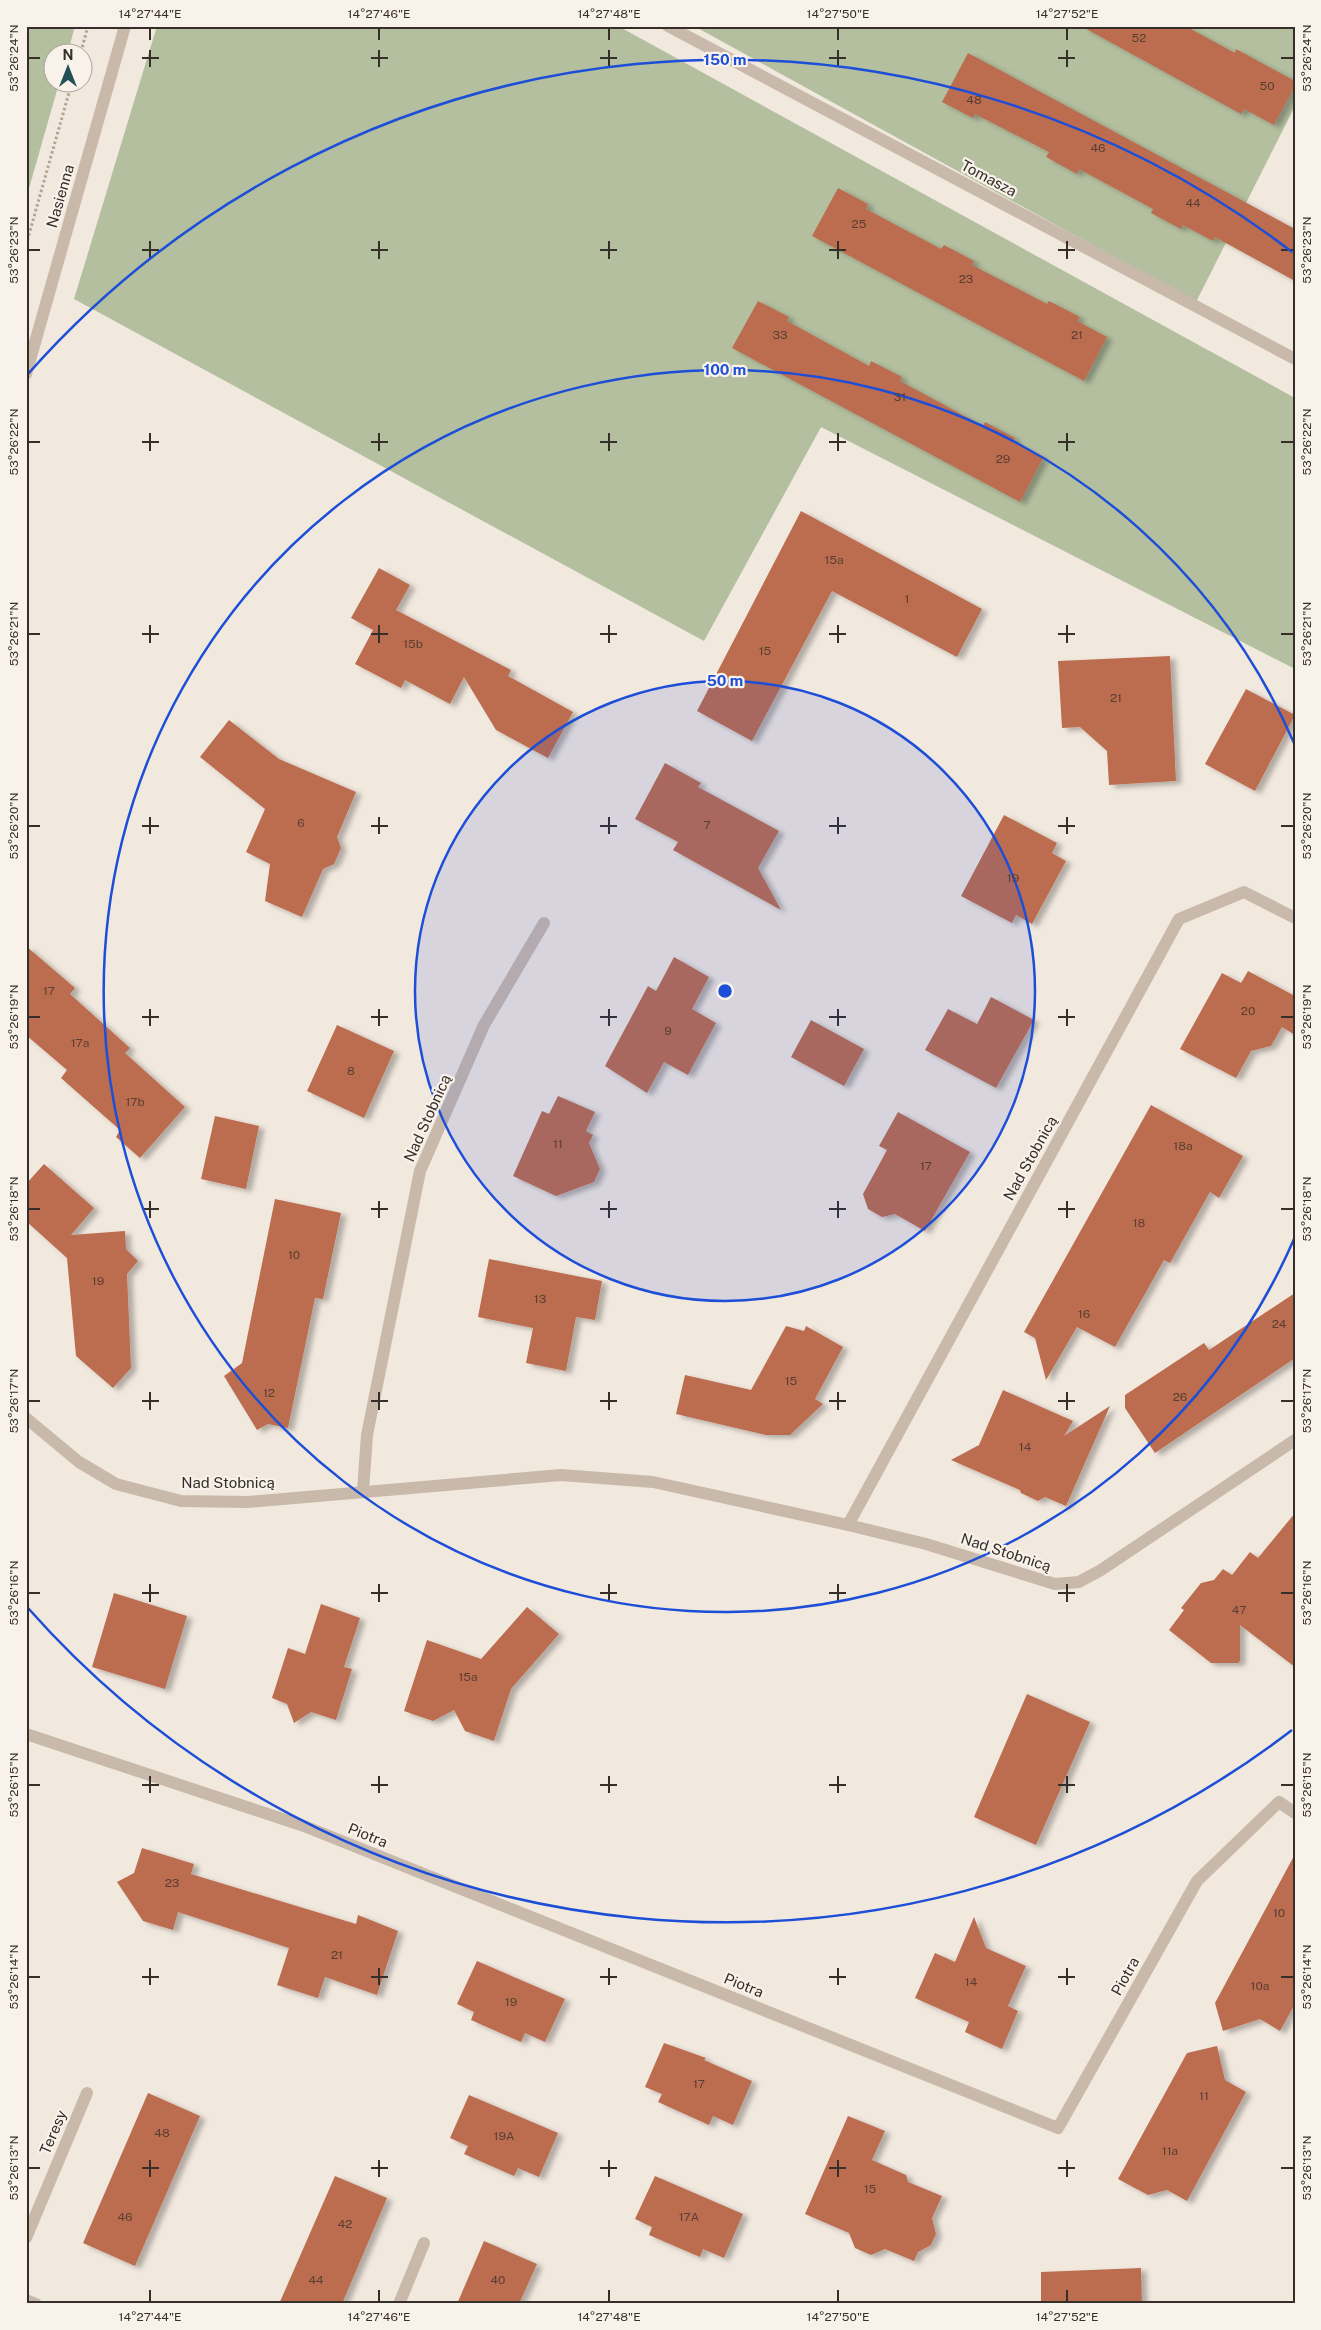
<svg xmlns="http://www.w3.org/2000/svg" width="1321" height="2330" font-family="'Public Sans',sans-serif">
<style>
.green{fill:#b3bf9f}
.building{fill:#bc6d50;filter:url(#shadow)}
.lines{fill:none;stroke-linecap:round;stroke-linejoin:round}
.path{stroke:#b4a395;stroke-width:3;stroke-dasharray:2.5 2.5;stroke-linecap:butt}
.minor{stroke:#c8b9ab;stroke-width:12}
.tertiary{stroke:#c8b9ab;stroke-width:12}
.ticks{fill:none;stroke:#362e29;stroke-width:2}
.ring{fill:none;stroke:#1d4ed8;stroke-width:2.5}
.labels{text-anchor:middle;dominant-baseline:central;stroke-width:4.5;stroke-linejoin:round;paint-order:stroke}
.number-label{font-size:12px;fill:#583e33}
.street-label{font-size:15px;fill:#362e29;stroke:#f8f2ea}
.centre{fill:#1d4ed8;stroke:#f8f2ea;stroke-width:2.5}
.ring-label{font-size:15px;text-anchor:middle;font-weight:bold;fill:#1d4ed8;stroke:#f8f2ea;stroke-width:4.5;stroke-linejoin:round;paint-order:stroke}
.neatline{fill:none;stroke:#362e29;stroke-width:2}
.ticks-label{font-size:12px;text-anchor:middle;fill:#362e29}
</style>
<defs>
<filter id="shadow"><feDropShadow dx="5.5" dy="3" stdDeviation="2.5" flood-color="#0004"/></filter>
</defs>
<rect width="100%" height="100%" fill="#f1e8de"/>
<!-- green -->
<g class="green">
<polygon points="26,26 75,26 68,52 52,52 52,82 59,83 26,199"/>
<polygon points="157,26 618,26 1295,398 1295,669 821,427 704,641 74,299"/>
<polygon points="694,26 1290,26 1295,28 1295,106 1196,302"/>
</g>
<!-- building -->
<g class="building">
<polygon points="1081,26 1185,26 1235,53 1236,49 1295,81 1295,86 1274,125 1244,109 1241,114"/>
<polygon points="968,53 1295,229 1295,281 1215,237 1213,241 1183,225 1181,229 1151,213 1153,209 1079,169 1077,174 1046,157 1049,152 975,114 973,118 942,102"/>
<polygon points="838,188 868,204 866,209 941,249 944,245 974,261 972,265 1047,304 1049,301 1080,317 1077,321 1107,337 1084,381 812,236"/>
<polygon points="758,301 789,317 787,321 869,366 871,361 902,377 900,381 983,426 985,422 1015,438 1013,442 1043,458 1020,502 732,348"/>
<polygon points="801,511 982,609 957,657 832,591 752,741 697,711"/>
<polygon points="379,568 410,585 396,610 511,670 508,676 573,712 548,758 496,730 464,677 450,704 405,680 401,688 355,664 373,630 351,618"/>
<polygon points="1170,656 1176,781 1109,785 1107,751 1080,727 1062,728 1058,661"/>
<polygon points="1246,689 1295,715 1255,791 1205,764"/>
<polygon points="229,720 279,759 356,792 337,837 341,848 334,864 323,869 302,917 265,901 270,864 246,852 265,809 200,757"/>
<polygon points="665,763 701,783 698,787 779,831 758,868 781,910 673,850 678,842 635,819"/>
<polygon points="1004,815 1057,843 1052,853 1066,861 1032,924 1016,915 1012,923 961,896"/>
<polygon points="26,946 75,988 70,994 130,1048 125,1053 185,1107 140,1158 116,1137 120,1130 61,1078 67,1070 26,1035"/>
<polygon points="674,957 709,977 692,1009 716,1023 688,1075 664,1062 647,1093 605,1066 648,986 656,991"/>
<polygon points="1248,971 1295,996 1295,1035 1282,1027 1271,1046 1251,1051 1236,1078 1180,1049 1222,973 1241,983"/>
<polygon points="991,997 1034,1020 996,1088 925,1050 948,1009 977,1024"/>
<polygon points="811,1020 864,1049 844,1086 791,1057"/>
<polygon points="337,1025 394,1051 364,1118 307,1091"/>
<polygon points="558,1096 595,1112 586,1131 593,1135 589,1143 600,1169 594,1182 556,1196 513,1176 542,1111 549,1114"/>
<polygon points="1151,1105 1243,1156 1219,1198 1210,1192 1170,1263 1164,1260 1115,1347 1077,1327 1046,1380 1035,1338 1024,1332"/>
<polygon points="898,1112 970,1152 925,1231 895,1214 882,1217 868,1209 863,1194 887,1150 879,1146"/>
<polygon points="215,1116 259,1126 246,1189 201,1179"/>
<polygon points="44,1164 94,1208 71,1235 125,1231 126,1249 138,1261 127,1274 131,1368 113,1388 76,1356 67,1258 26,1221 26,1184"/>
<polygon points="275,1199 341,1213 323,1299 315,1298 288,1428 268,1424 257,1430 224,1376 242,1363"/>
<polygon points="489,1259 602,1281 595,1320 576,1317 566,1371 526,1363 533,1328 478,1317"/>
<polygon points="1295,1293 1295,1358 1155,1453 1125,1408 1125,1395 1204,1343 1209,1350"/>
<polygon points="786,1326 804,1331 806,1326 843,1347 815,1399 823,1404 790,1435 766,1435 676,1414 685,1375 751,1390"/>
<polygon points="1003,1390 1073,1421 1064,1436 1110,1406 1066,1506 1045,1497 1038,1501 1021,1493 1020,1490 951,1460 979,1445"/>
<polygon points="1295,1513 1295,1667 1240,1625 1240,1661 1238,1663 1211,1663 1169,1630 1184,1610 1181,1608 1201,1583 1214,1580 1223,1569 1232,1575 1250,1552 1258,1558"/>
<polygon points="114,1593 187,1616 165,1689 92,1667"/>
<polygon points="321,1604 360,1618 344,1667 352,1669 336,1720 311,1712 294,1723 287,1704 272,1698 288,1648 305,1654"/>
<polygon points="527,1607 559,1634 511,1689 494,1741 465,1731 454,1710 433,1721 404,1711 427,1640 481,1659"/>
<polygon points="1027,1694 1090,1722 1036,1845 974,1817"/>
<polygon points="142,1848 194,1864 191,1874 356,1924 358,1915 398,1931 377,1995 325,1977 318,1998 277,1985 289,1948 178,1912 173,1930 143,1921 117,1882 134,1873"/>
<polygon points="1295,1854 1295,2004 1280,2031 1260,2019 1223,2031 1215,2003"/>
<polygon points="974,1917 986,1948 1026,1966 1008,2006 1018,2011 1002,2049 965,2032 969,2022 915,1998 935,1953 955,1962"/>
<polygon points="477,1961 565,1999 545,2042 525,2033 521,2042 471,2020 474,2012 457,2004"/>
<polygon points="664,2043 706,2058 704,2060 752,2081 733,2125 713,2116 709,2125 658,2102 662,2094 645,2087"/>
<polygon points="1217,2046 1225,2080 1246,2092 1187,2201 1167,2190 1148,2195 1118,2179 1187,2053"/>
<polygon points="148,2093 200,2116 135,2266 83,2243"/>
<polygon points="469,2095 558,2133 539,2177 518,2168 514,2176 464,2154 468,2146 450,2138"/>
<polygon points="848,2116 885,2131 872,2160 906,2175 908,2182 942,2196 932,2218 936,2234 931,2245 918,2252 914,2261 885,2249 871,2255 855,2248 849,2233 805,2214"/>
<polygon points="335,2176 387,2198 342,2304 279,2304"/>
<polygon points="655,2176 743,2214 724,2258 703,2249 700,2257 649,2235 652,2227 635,2219"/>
<polygon points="484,2241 537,2264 519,2304 457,2304"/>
<polygon points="1141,2268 1142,2304 1041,2304 1041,2272"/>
</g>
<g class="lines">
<!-- path -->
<g class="path">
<polyline points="81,52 88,26"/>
<polyline points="26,245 72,82"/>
</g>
<!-- minor -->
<g class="minor">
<polyline points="668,26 1295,359"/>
<polyline points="26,1418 79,1462 116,1484 181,1501 248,1502 561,1475 653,1482 848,1525 1179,919 1244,892 1295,918"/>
<polyline points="363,1491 367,1435 420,1171 484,1025 544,923"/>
<polyline points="848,1525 926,1544 1055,1584 1079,1582 1101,1570 1295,1440"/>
<polyline points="26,1734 304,1826 1058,2128 1197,1881 1279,1802 1295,1813"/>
<polyline points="26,2238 87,2093"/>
<polyline points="26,2300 36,2304"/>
<polyline points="399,2304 424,2243"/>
</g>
<!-- tertiary -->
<polyline class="tertiary" points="26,374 125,26"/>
</g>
<!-- ticks -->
<path class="ticks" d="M 150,28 L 150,40M 379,28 L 379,40M 609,28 L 609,40M 838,28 L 838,40M 1067,28 L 1067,40M 150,50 L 150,67M 379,50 L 379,67M 609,50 L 609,67M 838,50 L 838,67M 1067,50 L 1067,67M 28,58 L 40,58M 142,58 L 159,58M 371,58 L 388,58M 600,58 L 617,58M 829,58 L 846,58M 1058,58 L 1075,58M 1281,58 L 1294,58M 150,241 L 150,259M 379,241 L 379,259M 609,241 L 609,259M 838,241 L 838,259M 1067,241 L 1067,259M 28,250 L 40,250M 142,250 L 159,250M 371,250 L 388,250M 600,250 L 617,250M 829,250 L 846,250M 1058,250 L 1075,250M 1281,250 L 1294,250M 150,433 L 150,451M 379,433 L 379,451M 609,433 L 609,451M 838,433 L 838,451M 1067,433 L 1067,451M 28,442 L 40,442M 142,442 L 159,442M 371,442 L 388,442M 600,442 L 617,442M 829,442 L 846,442M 1058,442 L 1075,442M 1281,442 L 1294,442M 150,625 L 150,643M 379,625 L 379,643M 609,625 L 609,643M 838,625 L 838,643M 1067,625 L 1067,643M 28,634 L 40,634M 142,634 L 159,634M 371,634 L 388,634M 600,634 L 617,634M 829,634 L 846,634M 1058,634 L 1075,634M 1281,634 L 1294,634M 150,817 L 150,834M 379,817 L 379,834M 609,817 L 609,834M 838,817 L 838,834M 1067,817 L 1067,834M 28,826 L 40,826M 142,826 L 159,826M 371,826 L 388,826M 600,826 L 617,826M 829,826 L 846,826M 1058,826 L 1075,826M 1281,826 L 1294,826M 150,1009 L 150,1026M 379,1009 L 379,1026M 609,1009 L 609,1026M 838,1009 L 838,1026M 1067,1009 L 1067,1026M 28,1017 L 40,1017M 142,1017 L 159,1017M 371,1017 L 388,1017M 600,1017 L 617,1017M 829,1017 L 846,1017M 1058,1017 L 1075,1017M 1281,1017 L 1294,1017M 150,1201 L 150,1218M 379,1201 L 379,1218M 609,1201 L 609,1218M 838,1201 L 838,1218M 1067,1201 L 1067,1218M 28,1209 L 40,1209M 142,1209 L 159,1209M 371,1209 L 388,1209M 600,1209 L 617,1209M 829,1209 L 846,1209M 1058,1209 L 1075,1209M 1281,1209 L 1294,1209M 150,1392 L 150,1410M 379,1392 L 379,1410M 609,1392 L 609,1410M 838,1392 L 838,1410M 1067,1392 L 1067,1410M 28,1401 L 40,1401M 142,1401 L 159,1401M 371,1401 L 388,1401M 600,1401 L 617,1401M 829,1401 L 846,1401M 1058,1401 L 1075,1401M 1281,1401 L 1294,1401M 150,1584 L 150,1602M 379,1584 L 379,1602M 609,1584 L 609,1602M 838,1584 L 838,1602M 1067,1584 L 1067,1602M 28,1593 L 40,1593M 142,1593 L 159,1593M 371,1593 L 388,1593M 600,1593 L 617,1593M 829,1593 L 846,1593M 1058,1593 L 1075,1593M 1281,1593 L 1294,1593M 150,1776 L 150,1793M 379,1776 L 379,1793M 609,1776 L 609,1793M 838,1776 L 838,1793M 1067,1776 L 1067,1793M 28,1785 L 40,1785M 142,1785 L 159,1785M 371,1785 L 388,1785M 600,1785 L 617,1785M 829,1785 L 846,1785M 1058,1785 L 1075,1785M 1281,1785 L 1294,1785M 150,1968 L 150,1985M 379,1968 L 379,1985M 609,1968 L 609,1985M 838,1968 L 838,1985M 1067,1968 L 1067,1985M 28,1977 L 40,1977M 142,1977 L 159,1977M 371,1977 L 388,1977M 600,1977 L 617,1977M 829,1977 L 846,1977M 1058,1977 L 1075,1977M 1281,1977 L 1294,1977M 150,2160 L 150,2177M 379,2160 L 379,2177M 609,2160 L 609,2177M 838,2160 L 838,2177M 1067,2160 L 1067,2177M 28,2168 L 40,2168M 142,2168 L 159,2168M 371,2168 L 388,2168M 600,2168 L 617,2168M 829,2168 L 846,2168M 1058,2168 L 1075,2168M 1281,2168 L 1294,2168M 150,2290 L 150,2302M 379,2290 L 379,2302M 609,2290 L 609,2302M 838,2290 L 838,2302M 1067,2290 L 1067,2302"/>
<!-- distance rings -->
<circle cx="725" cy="991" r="310" fill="#1d4ed8" fill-opacity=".12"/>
<g class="ring">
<circle cx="725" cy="991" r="310"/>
<path d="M1294 1239A621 621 0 1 1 1294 743"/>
<path d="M1292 1730A931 931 0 0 1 28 1608M28 374A931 931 0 0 1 1292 252"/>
</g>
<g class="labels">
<!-- number labels -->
<g class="number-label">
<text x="1139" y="38">52</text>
<text x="1267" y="86">50</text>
<text x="974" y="100">48</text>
<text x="1098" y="148">46</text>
<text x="1193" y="203">44</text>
<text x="859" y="224">25</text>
<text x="966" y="279">23</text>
<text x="780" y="335">33</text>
<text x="1077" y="335">21</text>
<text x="900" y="397">31</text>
<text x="1003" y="459">29</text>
<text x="834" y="560">15a</text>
<text x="907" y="599">1</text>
<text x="413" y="644">15b</text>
<text x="765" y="651">15</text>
<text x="1116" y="698">21</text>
<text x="301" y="823">6</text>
<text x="707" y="825">7</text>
<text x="1013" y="878">19</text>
<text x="49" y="991">17</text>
<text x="1248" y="1011">20</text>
<text x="668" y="1031">9</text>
<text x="80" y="1043">17a</text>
<text x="351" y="1071">8</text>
<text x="135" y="1102">17b</text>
<text x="558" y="1144">11</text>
<text x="1183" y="1146">18a</text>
<text x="926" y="1166">17</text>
<text x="1139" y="1223">18</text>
<text x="294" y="1255">10</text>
<text x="98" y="1281">19</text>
<text x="540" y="1299">13</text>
<text x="1084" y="1314">16</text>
<text x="1279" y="1324">24</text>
<text x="791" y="1381">15</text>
<text x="269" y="1393">12</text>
<text x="1180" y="1397">26</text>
<text x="1025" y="1447">14</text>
<text x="1239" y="1610">47</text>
<text x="468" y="1677">15a</text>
<text x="172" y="1883">23</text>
<text x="1279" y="1913">10</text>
<text x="337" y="1955">21</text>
<text x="971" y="1982">14</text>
<text x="1260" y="1986">10a</text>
<text x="511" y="2002">19</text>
<text x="699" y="2084">17</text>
<text x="1204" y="2096">11</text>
<text x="162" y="2133">48</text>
<text x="504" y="2136">19A</text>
<text x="1170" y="2151">11a</text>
<text x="870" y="2189">15</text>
<text x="125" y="2217">46</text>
<text x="689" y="2217">17A</text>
<text x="345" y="2224">42</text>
<text x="316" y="2280">44</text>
<text x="498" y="2280">40</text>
</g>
<!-- street labels -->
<g class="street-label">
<text transform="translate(989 178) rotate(28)">Tomasza</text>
<text transform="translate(60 196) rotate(-74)">Nasienna</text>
<text transform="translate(427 1118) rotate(-66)">Nad Stobnicą</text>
<text transform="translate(1030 1158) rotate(-61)">Nad Stobnicą</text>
<text x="228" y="1482">Nad Stobnicą</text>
<text transform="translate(1006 1552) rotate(18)">Nad Stobnicą</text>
<text transform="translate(368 1835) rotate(22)">Piotra</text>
<text transform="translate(1125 1976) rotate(-61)">Piotra</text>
<text transform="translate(744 1985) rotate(22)">Piotra</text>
<text transform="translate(53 2132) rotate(-67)">Teresy</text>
</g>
</g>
<circle cx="725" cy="991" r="8" class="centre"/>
<g class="ring-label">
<text x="725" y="65">150 m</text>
<text x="725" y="375">100 m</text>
<text x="725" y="686">50 m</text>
</g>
<!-- border -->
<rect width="1321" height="2330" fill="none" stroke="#f8f2ea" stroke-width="55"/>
<!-- north arrow -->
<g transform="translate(68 68)"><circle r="24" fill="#f8f2ea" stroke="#aaa49d"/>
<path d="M0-4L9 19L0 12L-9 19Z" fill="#225054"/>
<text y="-8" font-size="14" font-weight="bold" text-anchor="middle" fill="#362e29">N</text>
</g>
<rect x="28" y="28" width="1266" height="2274" class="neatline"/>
<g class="ticks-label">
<text x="150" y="18">14°27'44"E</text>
<text x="379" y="18">14°27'46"E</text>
<text x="609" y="18">14°27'48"E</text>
<text x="838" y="18">14°27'50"E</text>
<text x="1067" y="18">14°27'52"E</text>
<text transform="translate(14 58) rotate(-90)" y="4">53°26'24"N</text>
<text transform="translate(1307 58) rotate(-90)" y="4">53°26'24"N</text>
<text transform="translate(14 250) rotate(-90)" y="4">53°26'23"N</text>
<text transform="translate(1307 250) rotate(-90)" y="4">53°26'23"N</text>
<text transform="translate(14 442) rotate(-90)" y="4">53°26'22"N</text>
<text transform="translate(1307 442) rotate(-90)" y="4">53°26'22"N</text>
<text transform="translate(14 634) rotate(-90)" y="4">53°26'21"N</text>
<text transform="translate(1307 634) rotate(-90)" y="4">53°26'21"N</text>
<text transform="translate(14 826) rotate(-90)" y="4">53°26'20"N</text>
<text transform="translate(1307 826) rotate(-90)" y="4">53°26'20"N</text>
<text transform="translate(14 1017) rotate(-90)" y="4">53°26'19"N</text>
<text transform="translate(1307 1017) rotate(-90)" y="4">53°26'19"N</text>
<text transform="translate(14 1209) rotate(-90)" y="4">53°26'18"N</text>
<text transform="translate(1307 1209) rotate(-90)" y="4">53°26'18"N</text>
<text transform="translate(14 1401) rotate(-90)" y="4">53°26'17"N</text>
<text transform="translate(1307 1401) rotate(-90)" y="4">53°26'17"N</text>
<text transform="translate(14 1593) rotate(-90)" y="4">53°26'16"N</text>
<text transform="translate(1307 1593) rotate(-90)" y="4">53°26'16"N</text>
<text transform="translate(14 1785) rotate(-90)" y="4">53°26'15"N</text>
<text transform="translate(1307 1785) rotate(-90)" y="4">53°26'15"N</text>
<text transform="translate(14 1977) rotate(-90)" y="4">53°26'14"N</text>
<text transform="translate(1307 1977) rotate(-90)" y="4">53°26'14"N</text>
<text transform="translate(14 2168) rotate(-90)" y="4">53°26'13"N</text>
<text transform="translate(1307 2168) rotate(-90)" y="4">53°26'13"N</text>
<text x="150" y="2321">14°27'44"E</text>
<text x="379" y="2321">14°27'46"E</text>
<text x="609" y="2321">14°27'48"E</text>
<text x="838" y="2321">14°27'50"E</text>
<text x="1067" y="2321">14°27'52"E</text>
</g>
</svg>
